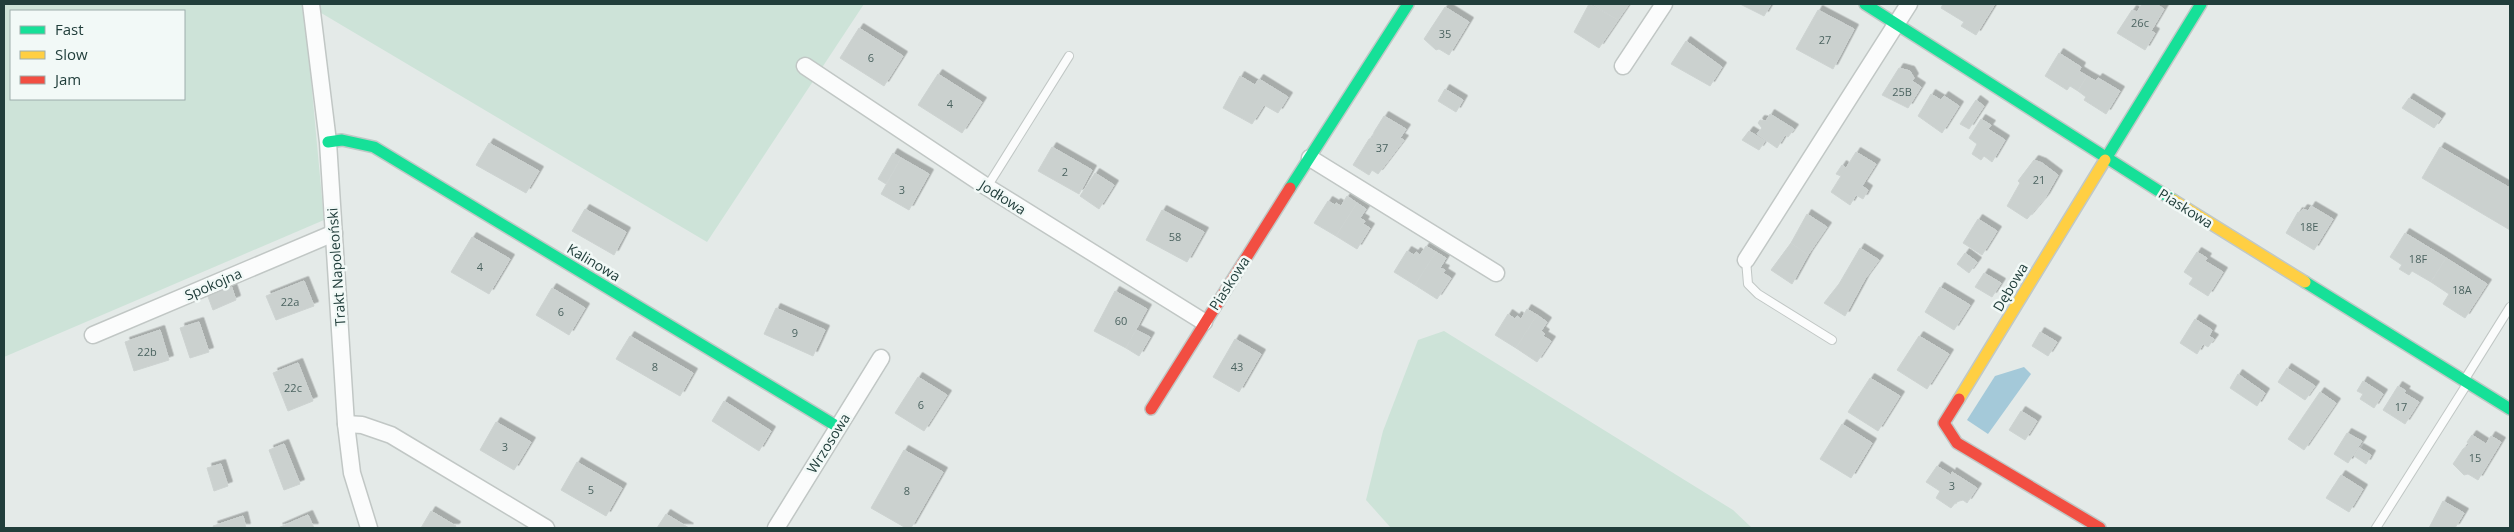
<svg xmlns="http://www.w3.org/2000/svg" width="2514" height="532" font-family="'Open Sans',sans-serif">
<style>
.green{fill:#cde3d8;fill-rule:evenodd}
.water{fill:#a4c9d9}
.building{fill:#cbd1cf;stroke:#cdd3d1;filter:url(#shadow)}
.lines{fill:none;stroke-linecap:round;stroke-linejoin:round}
.lane-casing{stroke:#c1c7c5;stroke-width:10}
.street-casing{stroke:#c1c7c5;stroke-width:19}
.fast-casing{stroke:#c0c8c6;stroke-width:14}
.slow-casing{stroke:#c0c8c6;stroke-width:14}
.jam-casing{stroke:#c0c8c6;stroke-width:14}
.lane{stroke:#fbfcfc;stroke-width:8}
.street{stroke:#fbfcfc;stroke-width:16}
.fast{stroke:#16e098;stroke-width:11}
.slow{stroke:#ffcf43;stroke-width:11}
.jam{stroke:#f24e42;stroke-width:11}
.labels{text-anchor:middle;dominant-baseline:central;stroke-width:5;stroke-linejoin:round;paint-order:stroke}
.number-label{font-size:11px;fill:#4c6461}
.street-label{font-size:14px;fill:#213e3b;stroke:#f2f9f7}
</style>
<defs>
<filter id="shadow"><feDropShadow dx="4.5" dy="-4.5" stdDeviation="0" flood-color="#0004"/></filter>
</defs>
<rect width="100%" height="100%" fill="#e4eae8"/>
<!-- green -->
<g class="green">
<path d="M 4,4 L 304,4 L 324,220 L 4,357 ZM 11,11 L 184,11 L 184,99 L 11,99 Z"/>
<polygon points="306,4 864,4 707,242"/>
<polygon points="1444,331 1733,510 1752,528 1391,528 1366,500 1383,431 1418,340"/>
</g>
<!-- water -->
<polygon class="water" points="2024,367 2031,374 1988,434 1967,420 1995,376"/>
<!-- building -->
<g class="building">
<polygon points="1589,4 1618,20 1599,48 1574,32"/>
<polygon points="1592,4 1629,4 1618,20"/>
<polygon points="1740,4 1771,4 1764,16"/>
<polygon points="1943,4 1995,4 1976,35 1961,26 1964,22 1941,8"/>
<polygon points="2142,4 2156,4 2164,9 2151,31 2155,33 2145,50 2117,33 2132,10 2137,12"/>
<polygon points="1445,7 1469,22 1449,55 1439,49 1436,50 1424,39"/>
<polygon points="1818,10 1854,29 1833,69 1796,49"/>
<polygon points="859,28 903,56 884,86 840,58"/>
<polygon points="1686,41 1722,67 1710,86 1671,64"/>
<polygon points="2059,53 2081,67 2079,71 2087,76 2078,91 2070,86 2067,90 2045,76"/>
<polygon points="1899,68 1910,71 1914,78 1912,81 1921,87 1908,108 1882,95"/>
<polygon points="938,74 982,102 962,133 918,105"/>
<polygon points="1240,76 1255,85 1259,79 1288,97 1278,113 1264,105 1252,124 1223,108"/>
<polygon points="2087,76 2096,81 2098,78 2120,91 2106,114 2084,100 2086,97 2078,91"/>
<polygon points="1445,89 1463,100 1456,112 1438,101"/>
<polygon points="1931,94 1941,100 1944,96 1959,106 1942,133 1918,116"/>
<polygon points="2409,98 2441,118 2434,128 2402,108"/>
<polygon points="1976,100 1984,106 1969,129 1960,124"/>
<polygon points="1770,114 1794,129 1788,137 1785,135 1777,148 1757,134 1762,128 1758,123 1760,120 1766,121"/>
<polygon points="1384,116 1406,129 1400,138 1404,140 1378,174 1372,170 1369,175 1353,165 1369,139 1373,138 1374,132"/>
<polygon points="1981,119 1991,125 1988,129 2005,140 1992,162 1984,156 1981,160 1972,154 1977,144 1969,138"/>
<polygon points="1749,131 1765,141 1759,150 1742,140"/>
<polygon points="489,143 539,171 526,193 476,165"/>
<polygon points="1052,147 1092,170 1079,194 1038,171"/>
<polygon points="2440,147 2510,188 2510,230 2422,178"/>
<polygon points="1856,152 1876,164 1862,186 1868,190 1863,199 1856,195 1850,205 1831,192 1841,176 1836,174 1842,165 1846,168"/>
<polygon points="893,153 901,158 886,184 878,179"/>
<polygon points="901,158 929,174 909,210 881,194"/>
<polygon points="2034,160 2042,163 2058,175 2045,198 2027,219 2007,206 2020,183 2018,181"/>
<polygon points="1095,173 1114,185 1099,209 1080,196"/>
<polygon points="1347,196 1357,203 1336,236 1314,223 1328,201 1335,205 1336,203 1341,206"/>
<polygon points="1357,203 1366,209 1360,218 1365,221 1363,224 1370,228 1357,249 1336,236"/>
<polygon points="2311,206 2333,219 2314,250 2286,233 2298,212 2300,213 2303,209 2308,211"/>
<polygon points="585,209 626,232 614,255 572,231"/>
<polygon points="1162,210 1204,232 1187,262 1146,240"/>
<polygon points="1807,214 1827,227 1808,255 1791,243"/>
<polygon points="1978,219 1997,231 1982,255 1963,243"/>
<polygon points="2405,233 2446,258 2431,282 2412,271 2409,275 2399,269 2402,265 2390,257"/>
<polygon points="472,237 510,259 489,294 451,272"/>
<polygon points="1791,243 1808,255 1792,284 1771,270"/>
<polygon points="1426,246 1436,252 1415,285 1394,272 1407,251 1414,255 1416,252 1420,255"/>
<polygon points="1860,248 1879,260 1865,279 1845,316 1824,303 1839,284"/>
<polygon points="1436,252 1446,258 1440,268 1445,270 1443,273 1451,278 1437,299 1415,285"/>
<polygon points="2197,252 2207,258 2205,261 2223,272 2208,296 2189,284 2193,278 2184,272"/>
<polygon points="1965,253 1977,262 1969,273 1957,264"/>
<polygon points="2446,258 2487,284 2465,318 2443,304 2449,294 2431,282"/>
<polygon points="1984,273 2001,283 1992,297 1975,287"/>
<polygon points="304,281 314,306 276,320 266,296"/>
<polygon points="231,285 236,300 213,310 207,294"/>
<polygon points="1940,287 1970,305 1954,330 1925,312"/>
<polygon points="552,288 585,308 569,335 536,315"/>
<polygon points="1115,291 1147,309 1126,348 1094,331"/>
<polygon points="776,308 825,330 813,356 764,334"/>
<polygon points="1527,309 1537,315 1516,348 1495,335 1508,314 1515,319 1517,316 1521,319"/>
<polygon points="1537,315 1547,322 1541,331 1545,334 1543,336 1551,341 1537,362 1516,348"/>
<polygon points="2195,319 2212,330 2209,336 2214,339 2208,347 2203,344 2197,354 2180,343"/>
<polygon points="199,322 209,352 190,358 180,328"/>
<polygon points="160,330 169,360 134,371 125,342"/>
<polygon points="1136,330 1150,337 1139,356 1126,348"/>
<polygon points="2040,332 2057,342 2048,356 2032,346"/>
<polygon points="630,336 693,373 680,396 616,359"/>
<polygon points="1919,336 1949,354 1927,389 1897,370"/>
<polygon points="1235,339 1261,354 1239,392 1213,377"/>
<polygon points="298,363 313,401 288,411 273,373"/>
<polygon points="2287,368 2315,386 2305,400 2278,382"/>
<polygon points="2238,374 2265,393 2257,406 2230,388"/>
<polygon points="918,377 947,395 924,431 895,413"/>
<polygon points="1870,378 1900,396 1878,431 1848,412"/>
<polygon points="2363,381 2383,394 2374,408 2360,399 2363,394 2357,391"/>
<polygon points="2398,386 2406,391 2404,393 2419,402 2405,424 2383,410"/>
<polygon points="2320,392 2336,403 2304,450 2288,439"/>
<polygon points="724,401 771,431 759,451 712,421"/>
<polygon points="2021,411 2037,421 2025,440 2009,430"/>
<polygon points="496,422 531,442 514,470 480,450"/>
<polygon points="1842,424 1872,443 1851,478 1820,459"/>
<polygon points="2347,433 2362,441 2348,463 2334,454"/>
<polygon points="2472,435 2486,444 2491,436 2501,442 2478,480 2468,474 2464,475 2453,464 2463,449 2469,445 2467,442"/>
<polygon points="284,444 300,484 284,490 269,450"/>
<polygon points="2359,448 2371,455 2366,464 2354,456"/>
<polygon points="904,450 943,472 911,528 906,528 871,508"/>
<polygon points="577,462 622,488 606,516 561,490"/>
<polygon points="221,464 228,486 214,491 207,468"/>
<polygon points="1937,466 1951,475 1952,472 1977,488 1967,503 1963,500 1956,502 1951,508 1936,498 1940,491 1926,482"/>
<polygon points="2341,475 2363,489 2349,512 2326,498"/>
<polygon points="2443,501 2464,513 2455,528 2429,528"/>
<polygon points="431,511 456,526 455,528 421,528"/>
<polygon points="666,514 689,528 657,528"/>
<polygon points="308,515 314,528 278,528"/>
<polygon points="243,516 246,528 214,528 213,526"/>
</g>
<g class="lines">
<defs>
<g id="lane">
<polyline points="987,187 1069,56"/>
<polyline points="1746,260 1748,284 1758,294 1832,340"/>
<polyline points="2465,379 2510,307"/>
<polyline points="2376,528 2467,384"/>
</g>
<g id="street">
<polyline points="311,4 328,142 346,424 352,473 369,528"/>
<polyline points="805,66 987,187 1204,322"/>
<polyline points="1623,66 1664,4"/>
<polyline points="1310,158 1496,273"/>
<polyline points="1746,260 1909,4"/>
<polyline points="93,335 334,233"/>
<polyline points="346,424 362,425 391,435 546,528"/>
<polyline points="776,528 881,358"/>
</g>
<g id="fast">
<polyline points="1865,4 2173,200"/>
<polyline points="328,142 342,140 374,147 838,427"/>
<polyline points="2105,160 2201,4"/>
<polyline points="1290,188 1408,4"/>
<polyline points="2305,282 2510,409"/>
</g>
<g id="slow">
<polyline points="2173,200 2305,282"/>
<polyline points="1959,399 2105,160"/>
</g>
<g id="jam">
<polyline points="1959,399 1944,423 1957,443 2100,528"/>
<polyline points="1151,409 1290,188"/>
</g>
</defs>
<!-- lane casing -->
<use href="#lane" class="lane-casing"/>
<!-- street casing -->
<use href="#street" class="street-casing"/>
<!-- fast casing -->
<use href="#fast" class="fast-casing"/>
<!-- slow casing -->
<use href="#slow" class="slow-casing"/>
<!-- jam casing -->
<use href="#jam" class="jam-casing"/>
<!-- lane -->
<use href="#lane" class="lane"/>
<!-- street -->
<use href="#street" class="street"/>
<!-- fast -->
<use href="#fast" class="fast"/>
<!-- slow -->
<use href="#slow" class="slow"/>
<!-- jam -->
<use href="#jam" class="jam"/>
</g>
<g class="labels">
<!-- number labels -->
<g class="number-label">
<text x="2140" y="22">26c</text>
<text x="1445" y="33">35</text>
<text x="1825" y="39">27</text>
<text x="871" y="57">6</text>
<text x="1902" y="91">25B</text>
<text x="950" y="103">4</text>
<text x="1382" y="147">37</text>
<text x="1065" y="171">2</text>
<text x="2039" y="179">21</text>
<text x="902" y="189">3</text>
<text x="2309" y="226">18E</text>
<text x="1175" y="236">58</text>
<text x="2418" y="258">18F</text>
<text x="480" y="266">4</text>
<text x="2462" y="289">18A</text>
<text x="290" y="301">22a</text>
<text x="561" y="311">6</text>
<text x="1121" y="320">60</text>
<text x="795" y="332">9</text>
<text x="147" y="351">22b</text>
<text x="655" y="366">8</text>
<text x="1237" y="366">43</text>
<text x="293" y="387">22c</text>
<text x="921" y="404">6</text>
<text x="2401" y="406">17</text>
<text x="505" y="446">3</text>
<text x="2475" y="457">15</text>
<text x="1952" y="485">3</text>
<text x="591" y="489">5</text>
<text x="907" y="490">8</text>
</g>
<!-- street labels -->
<g class="street-label">
<text transform="translate(1003 197) rotate(32)">Jodłowa</text>
<text transform="translate(2186 208) rotate(32)">Piaskowa</text>
<text transform="translate(594 262) rotate(31)">Kalinowa</text>
<text transform="translate(336 267) rotate(-94)">Trakt Napoleoński</text>
<text transform="translate(1229 283) rotate(-57)">Piaskowa</text>
<text transform="translate(213 284) rotate(-23)">Spokojna</text>
<text transform="translate(2010 287) rotate(-59)">Dębowa</text>
<text transform="translate(828 443) rotate(-58)">Wrzosowa</text>
</g>
</g>
<!-- border -->
<rect width="2514" height="532" fill="none" stroke="#213e3b" stroke-width="10"/>
<!-- legend -->
<rect x="10" y="10" width="175" height="90" fill="#f2f9f7" stroke="#9eaeac"/>
<rect x="20" y="26" width="25" height="8" fill="#16e098" stroke="#9eaeac"/>
<text x="55" y="35" font-size="15" fill="#213e3b">Fast</text>
<rect x="20" y="51" width="25" height="8" fill="#ffcf43" stroke="#9eaeac"/>
<text x="55" y="60" font-size="15" fill="#213e3b">Slow</text>
<rect x="20" y="76" width="25" height="8" fill="#f24e42" stroke="#9eaeac"/>
<text x="55" y="85" font-size="15" fill="#213e3b">Jam</text>
</svg>
